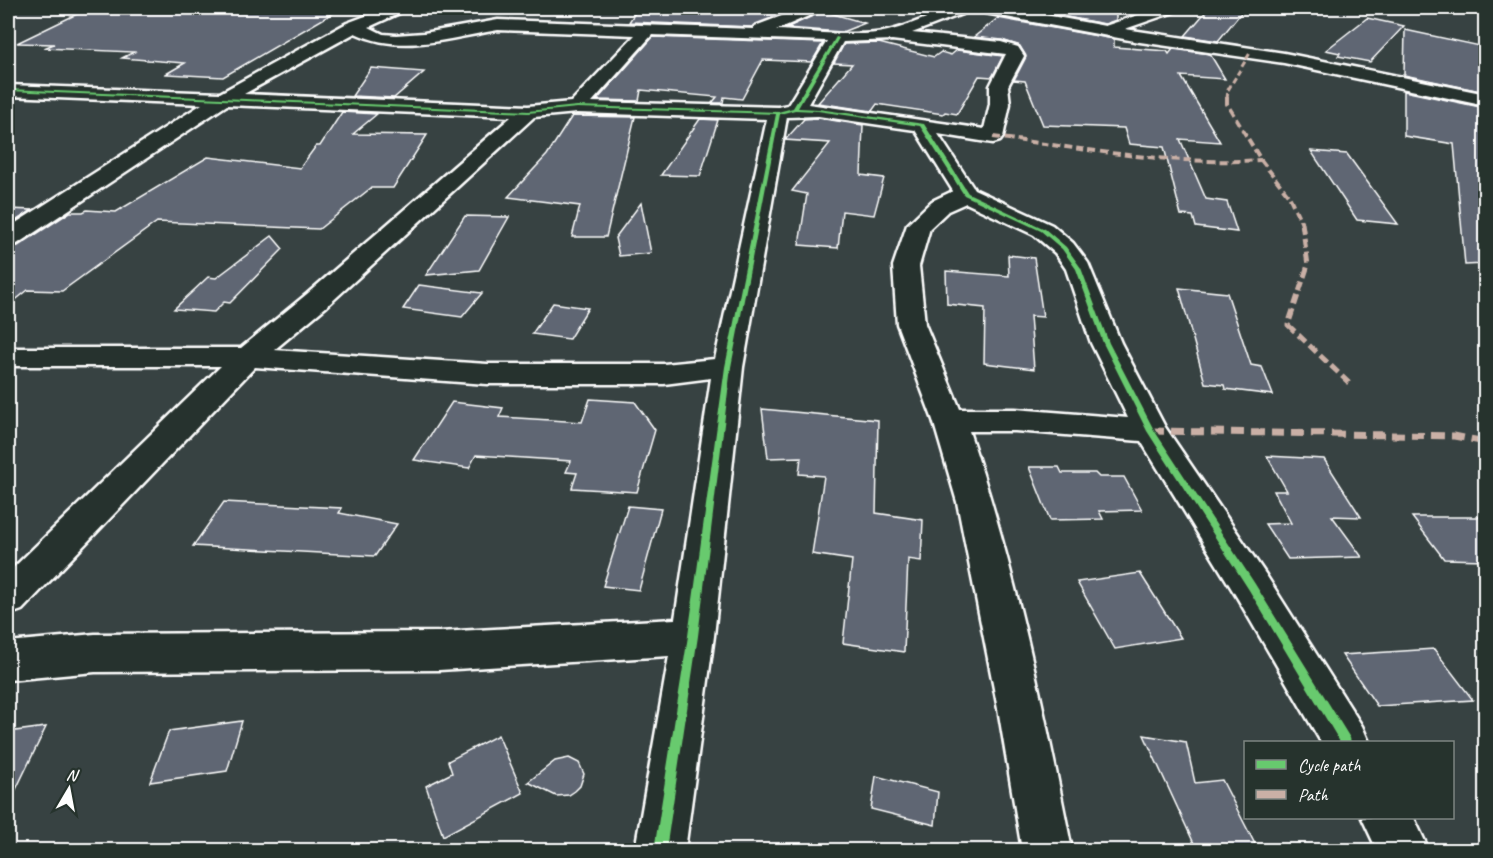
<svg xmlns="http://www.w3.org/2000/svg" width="1493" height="858" font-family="Caveat,sans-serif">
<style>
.building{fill:#5e6673;stroke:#fff;stroke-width:1.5}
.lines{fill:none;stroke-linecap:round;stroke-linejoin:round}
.street-casing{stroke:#fff;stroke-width:5}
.street{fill:#26332d;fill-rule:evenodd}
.quiet-far3{stroke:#cab0a6;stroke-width:3;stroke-dasharray:6 3;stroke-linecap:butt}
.quiet-far2{stroke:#cab0a6;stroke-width:4;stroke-dasharray:8 4;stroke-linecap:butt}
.quiet-far1{stroke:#cab0a6;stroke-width:5;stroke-dasharray:10 5;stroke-linecap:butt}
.quiet{stroke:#cab0a6;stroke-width:7;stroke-dasharray:13 7;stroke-linecap:butt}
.cycleway-casing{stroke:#26332d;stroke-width:3}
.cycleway{fill:#67ca6e;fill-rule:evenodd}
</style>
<rect width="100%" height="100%" fill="#374242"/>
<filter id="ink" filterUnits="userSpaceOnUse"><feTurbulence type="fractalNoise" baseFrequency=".0167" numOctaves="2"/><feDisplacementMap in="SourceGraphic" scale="12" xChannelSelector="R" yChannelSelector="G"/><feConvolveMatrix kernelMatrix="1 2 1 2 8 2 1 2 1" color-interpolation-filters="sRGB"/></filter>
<g filter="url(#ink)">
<!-- building -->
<g class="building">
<polygon points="125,8 342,8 223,77 166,74 185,63 122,58 134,52 44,48 54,44 17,43 81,12 111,14"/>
<polygon points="638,8 798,8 752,27 629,22"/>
<polygon points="1017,8 1102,8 1116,10 1116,20 1105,24"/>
<polygon points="1209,8 1245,8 1218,41 1185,36"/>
<polygon points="823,11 865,23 842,32 786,28"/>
<polygon points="998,18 1114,39 1114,47 1167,51 1169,54 1173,49 1210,54 1225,79 1181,76 1220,142 1180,139 1206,199 1227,202 1237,232 1196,227 1193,216 1181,215 1164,147 1129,144 1124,128 1043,125 1025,81 1014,80 1026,57 1020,46 1002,40 974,37"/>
<polygon points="1367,18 1404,26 1370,62 1338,56 1340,53 1326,50"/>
<polygon points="1405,30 1485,47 1485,92 1404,75"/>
<polygon points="653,37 823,43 812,62 763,60 742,99 724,97 723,103 712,103 717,97 641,90 639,101 597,100"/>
<polygon points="879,43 934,57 941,52 951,55 957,50 1003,56 992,77 979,76 957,114 945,112 943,114 877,104 872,111 818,103 852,64 834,63 844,44"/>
<polygon points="371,68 424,72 394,98 352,96"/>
<polygon points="1404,91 1485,108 1485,264 1465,265 1454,144 1404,136"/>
<polygon points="342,112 377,114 353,134 427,135 393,188 371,188 319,229 157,222 62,291 28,290 8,306 8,248 18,246 70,212 83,212 87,210 116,212 208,157 300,168 316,146 320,146"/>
<polygon points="572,116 635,117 606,237 572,237 580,206 508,197 547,155"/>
<polygon points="818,118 863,125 861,175 884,178 874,215 842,211 838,248 799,245 807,194 792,191 830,143 785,140 804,119"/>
<polygon points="700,119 718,120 700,176 661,175"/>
<polygon points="1311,151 1347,154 1398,224 1357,220"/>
<polygon points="641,203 651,253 619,256 615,238"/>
<polygon points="8,209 32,210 8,226"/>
<polygon points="465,216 509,217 479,270 426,275"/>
<polygon points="272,236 283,249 230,303 224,302 214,312 174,309 208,277 216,278"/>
<polygon points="1008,255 1034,258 1043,317 1030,316 1034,369 984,363 985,308 947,304 946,271 1009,276"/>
<polygon points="419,285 482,293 462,317 403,309"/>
<polygon points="1179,288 1227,293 1251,365 1262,367 1273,395 1225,389 1224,385 1205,383"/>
<polygon points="553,303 588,308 569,339 532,334"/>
<polygon points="590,399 635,402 655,430 637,492 572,488 577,473 566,472 571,461 476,455 469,468 414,460 452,402 503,408 499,417 582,422"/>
<polygon points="762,409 878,420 876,513 923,520 921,561 908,559 904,652 843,643 852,560 812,554 824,476 799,474 801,457 768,458"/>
<polygon points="1267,456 1324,459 1361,517 1332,516 1362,557 1288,559 1265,524 1291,523 1274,491 1287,491"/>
<polygon points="1029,467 1059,467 1062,473 1095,473 1099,477 1124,477 1142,510 1099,511 1103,519 1050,520"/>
<polygon points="224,502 342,508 339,513 397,524 375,556 193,546"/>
<polygon points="628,506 661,509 639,590 603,586"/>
<polygon points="1412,517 1485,517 1485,560 1444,559"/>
<polygon points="1140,573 1181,638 1115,649 1077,582"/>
<polygon points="1434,649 1473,700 1377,706 1342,655"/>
<polygon points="242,721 227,771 150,782 169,731"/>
<polygon points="46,727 8,806 8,732"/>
<polygon points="498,735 523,793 443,836 426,786 452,773 448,761"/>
<polygon points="1144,735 1186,742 1195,783 1222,780 1258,850 1197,850"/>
<polygon points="569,758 579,763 584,774 580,786 575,791 569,795 556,796 528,782 555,761"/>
<polygon points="876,776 938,792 935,825 871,809"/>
</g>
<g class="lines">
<defs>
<g id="street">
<path d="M 387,8 L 407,8 L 404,11 L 369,27 L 383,34 L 396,35 L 424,33 L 498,20 L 753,29 L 755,26 L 803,8 L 823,8 L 820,11 L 776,30 C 806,31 859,38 888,31 C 919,24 938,8 972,8 L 970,11 L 912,33 L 1001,42 L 1018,47 L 1024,56 L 1008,86 L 1010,104 L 1003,137 L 1000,141 L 993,143 L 938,134 L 974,189 L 1052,225 L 1073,243 L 1088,263 L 1121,343 L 1165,427 L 1266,575 L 1362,726 L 1369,742 L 1321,742 L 1238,599 L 1141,441 L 1015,431 L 969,431 C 1015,567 1044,709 1072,850 L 1022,850 L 999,714 L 957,502 L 933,420 L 897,324 L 893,266 L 907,225 L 932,201 L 953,191 L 915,130 L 818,116 L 787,117 L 743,367 L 714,636 L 685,850 L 635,850 L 669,656 L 439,670 L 95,672 L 8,680 L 8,642 L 95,634 L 439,632 L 675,619 L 711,378 L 664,384 L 487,384 L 255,367 L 22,610 L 8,615 L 8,573 L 221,366 L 8,366 L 8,348 L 241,348 L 307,294 L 511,117 L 227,105 L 17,244 L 8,246 L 8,228 L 202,104 L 8,96 L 8,85 L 220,93 L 347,23 ZM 498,30 L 635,35 L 571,102 L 528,106 L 244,94 L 355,33 C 401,55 450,38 498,30 ZM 652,35 L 827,41 L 788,105 L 778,107 L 592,102 ZM 892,40 L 1006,54 L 990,86 L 990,104 L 984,129 L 808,104 L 843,42 ZM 577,113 L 767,119 L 715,359 L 664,364 L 487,364 L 274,350 L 327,306 L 534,117 ZM 966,203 L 1034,235 L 1055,253 L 1066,269 L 1091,343 L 1128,418 L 1015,409 L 960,409 L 925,324 L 919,266 L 930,228 L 948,211 Z"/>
<polygon points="977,8 1007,8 1105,26 1159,8 1179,8 1177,11 1125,29 1284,53 1486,94 1486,106 1284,63 1140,42 985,13"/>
<polygon points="1362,818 1414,818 1429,850 1377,850"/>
</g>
</defs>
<!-- street casing -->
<use href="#street" class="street-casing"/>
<!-- street -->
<use href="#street" class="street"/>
<!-- quiet-far3 -->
<polyline class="quiet-far3" points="1227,99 1228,90 1250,53"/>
<!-- quiet-far2 -->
<g class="quiet-far2">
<polyline points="1227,97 1227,104 1261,160 1289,196 1302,224"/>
<path d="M 993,137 C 1081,148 1172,166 1261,160"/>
</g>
<!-- quiet-far1 -->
<polyline class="quiet-far1" points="1302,223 1308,265 1288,325 1349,383"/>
<!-- quiet -->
<polyline class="quiet" points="1151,431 1454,436 1486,442"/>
<defs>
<polygon id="cycleway" points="836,37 839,38 798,108 818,109 924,124 968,193 1045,229 1066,247 1081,268 1109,343 1154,430 1255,584 1350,738 1351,742 1340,742 1249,590 1147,431 1103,343 1076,269 1062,249 1041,231 964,195 920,126 818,111 795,110 780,114 731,367 698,636 666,850 654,850 688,636 725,367 776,114 577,108 528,113 8,91 8,89 528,111 577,106 778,112 793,108"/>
</defs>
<!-- cycleway casing -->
<use href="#cycleway" class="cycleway-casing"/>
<!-- cycleway -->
<use href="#cycleway" class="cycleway"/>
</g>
</g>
<!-- margin -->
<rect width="1493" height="858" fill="none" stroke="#26332d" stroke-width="30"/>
<rect x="15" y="15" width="1463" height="828" fill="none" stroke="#fff" stroke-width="2" filter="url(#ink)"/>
<!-- legend -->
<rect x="1244" y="741" width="210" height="78" fill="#26332d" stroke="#7d8581" stroke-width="1.5"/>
<rect x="1256" y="760" width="30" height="9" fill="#67ca6e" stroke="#7d8581" stroke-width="1.5"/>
<text x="1298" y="771" font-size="18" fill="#ffffff">Cycle path</text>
<rect x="1256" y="790" width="30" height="9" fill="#cab0a6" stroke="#7d8581" stroke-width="1.5"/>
<text x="1298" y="801" font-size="18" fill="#ffffff">Path</text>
<!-- north arrow -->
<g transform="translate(69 789) rotate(10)" stroke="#26332d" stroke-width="4.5" paint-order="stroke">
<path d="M0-4.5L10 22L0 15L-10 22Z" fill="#ffffff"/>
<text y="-9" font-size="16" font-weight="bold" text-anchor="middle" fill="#ffffff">N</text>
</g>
</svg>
